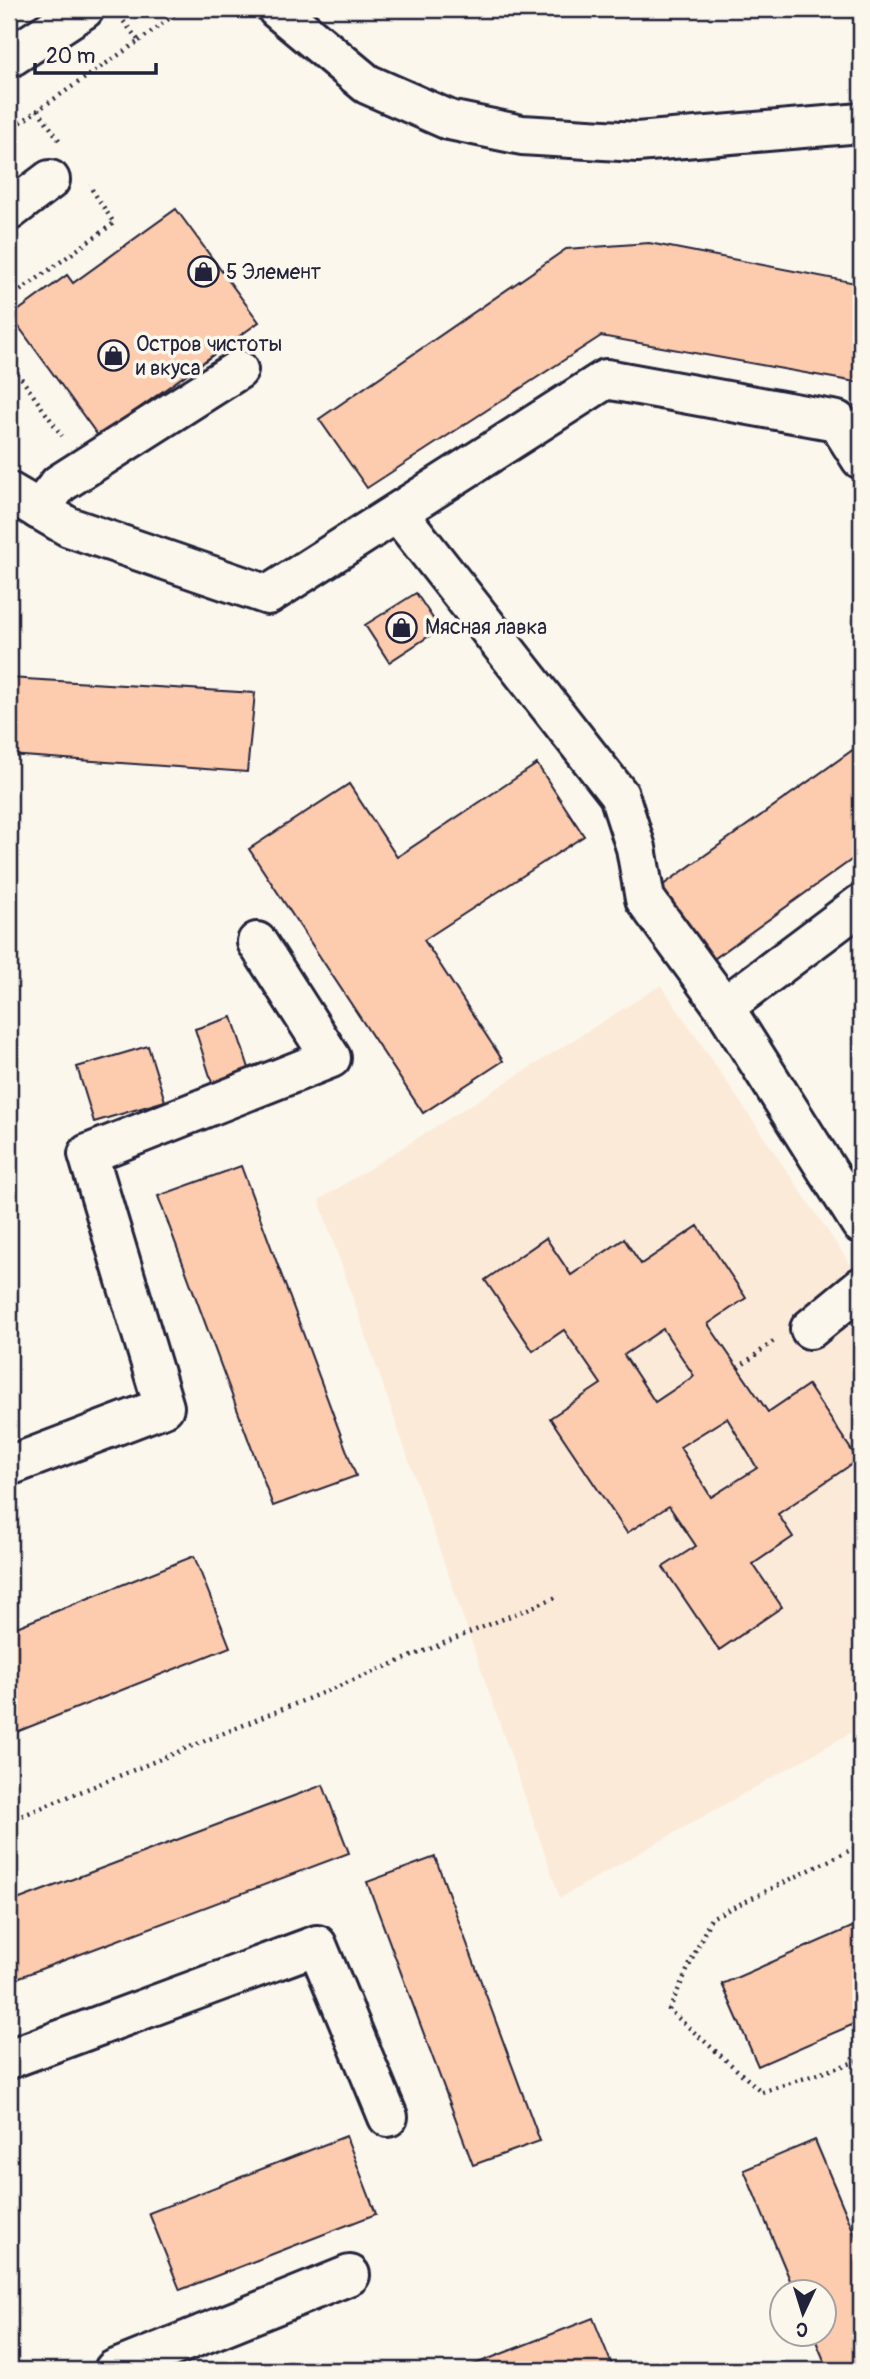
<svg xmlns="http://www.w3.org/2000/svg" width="870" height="2379" font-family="Pangolin,sans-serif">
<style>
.built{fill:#fcead9}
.building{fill:#fdcbad;stroke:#22223b;stroke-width:2;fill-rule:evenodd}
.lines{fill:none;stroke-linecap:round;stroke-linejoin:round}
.minor-casing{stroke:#22223b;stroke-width:44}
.path{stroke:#22223b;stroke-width:4.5;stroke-dasharray:2 5;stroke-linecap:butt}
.minor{stroke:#fbf7ec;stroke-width:38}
.labels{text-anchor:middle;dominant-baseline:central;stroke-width:7;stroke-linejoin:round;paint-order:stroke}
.poi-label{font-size:21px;fill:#22223b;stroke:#fbf7ec;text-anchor:start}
</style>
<rect width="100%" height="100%" fill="#fbf7ec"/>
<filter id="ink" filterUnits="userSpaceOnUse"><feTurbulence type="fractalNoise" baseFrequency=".0143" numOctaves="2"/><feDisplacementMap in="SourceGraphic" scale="14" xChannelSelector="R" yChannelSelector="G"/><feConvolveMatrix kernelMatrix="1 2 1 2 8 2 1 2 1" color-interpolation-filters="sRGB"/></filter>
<g filter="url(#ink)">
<!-- built -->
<polygon class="built" points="661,985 861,1280 861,1727 560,1898 319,1200"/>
<!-- building -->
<g class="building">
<polygon points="176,209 259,322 99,437 11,316 67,275 73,283"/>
<polygon points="649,243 861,284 861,383 601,336 367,488 319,419 566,249"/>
<polygon points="416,593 440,629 389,662 365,625"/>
<polygon points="9,678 255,693 247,772 9,755"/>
<polygon points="861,744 861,853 711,961 659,888"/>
<polygon points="537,764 584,836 424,940 503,1061 423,1113 249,849 349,784 397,857"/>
<polygon points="232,1017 252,1077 214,1089 195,1029"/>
<polygon points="148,1046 165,1101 94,1122 77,1067"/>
<polygon points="241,1166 356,1476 273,1506 158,1196"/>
<path d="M 698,1226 L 746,1298 L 708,1324 L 768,1412 L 808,1385 L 858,1460 L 778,1514 L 793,1537 L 753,1564 L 782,1607 L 719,1650 L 663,1567 L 696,1546 L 669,1506 L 627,1533 L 550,1418 L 601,1384 L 564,1330 L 533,1351 L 485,1280 L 546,1238 L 571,1275 L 624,1239 L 641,1264 ZM 663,1329 L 694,1376 L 655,1402 L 624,1355 ZM 727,1418 L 757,1468 L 711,1497 L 680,1447 Z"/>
<polygon points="194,1556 230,1647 9,1735 9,1630"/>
<polygon points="323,1785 349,1853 9,1981 9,1903"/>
<polygon points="435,1857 540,2141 473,2165 367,1882"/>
<polygon points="861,1923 861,2021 758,2066 722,1984"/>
<polygon points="346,2136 376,2214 180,2290 149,2213"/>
<polygon points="815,2140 861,2249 861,2370 828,2370 813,2334 824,2334 824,2292 795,2292 744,2170"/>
<polygon points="593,2318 614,2370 460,2370"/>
</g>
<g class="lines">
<defs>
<g id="minor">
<polyline points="277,9 367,84 449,120 522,135 637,142 861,123"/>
<polyline points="9,58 84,9"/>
<polyline points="9,211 50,180"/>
<polyline points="9,492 69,527 268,595 606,379 837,421 861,459"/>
<polyline points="39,510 59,484 238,370"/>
<polyline points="398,513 619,795 636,848 645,899 724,1007"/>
<polyline points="861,904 724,1007 861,1224"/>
<polyline points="810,1329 861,1287"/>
<polyline points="9,1466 164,1407 88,1154 331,1058 257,942"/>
<polyline points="9,2059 317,1945 388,2117"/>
<polyline points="114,2370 350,2275"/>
</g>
</defs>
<!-- minor casing -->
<use href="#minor" class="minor-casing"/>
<!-- path -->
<g class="path">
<polyline points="139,41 182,9"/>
<polyline points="9,131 38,110"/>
<polyline points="59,140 38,110 139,41 121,18"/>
<polyline points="9,299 114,223 89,185"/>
<polyline points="9,361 62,436"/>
<polyline points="738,1368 774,1341"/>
<polyline points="9,1821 559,1596"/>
<polyline points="861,1845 711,1918 669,2010 762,2092 861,2060"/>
</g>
<!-- minor -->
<use href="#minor" class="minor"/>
</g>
</g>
<!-- icons -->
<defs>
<symbol id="shop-ring" viewBox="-11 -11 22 22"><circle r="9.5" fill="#fbf7ec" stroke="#22223b" stroke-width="1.5"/><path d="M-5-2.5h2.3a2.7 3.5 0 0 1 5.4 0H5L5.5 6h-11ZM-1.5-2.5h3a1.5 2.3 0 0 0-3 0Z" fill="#22223b"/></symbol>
</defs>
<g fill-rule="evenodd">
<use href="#shop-ring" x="186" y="254" width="35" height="35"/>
<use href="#shop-ring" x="96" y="338" width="35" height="35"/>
<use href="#shop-ring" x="384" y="610" width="35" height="35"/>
</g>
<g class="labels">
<!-- poi labels -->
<g class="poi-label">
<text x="226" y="272">5 Элемент</text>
<text x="136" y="344">Остров чистоты<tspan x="136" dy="24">и вкуса</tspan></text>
<text x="425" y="627">Мясная лавка</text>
</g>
</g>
<!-- margin -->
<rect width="870" height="2379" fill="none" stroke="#fbf7ec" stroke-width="35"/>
<rect x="18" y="18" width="835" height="2344" fill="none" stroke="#22223b" stroke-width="2.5" filter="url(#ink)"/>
<!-- north arrow -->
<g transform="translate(803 2313) rotate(184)"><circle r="33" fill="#fbf7ec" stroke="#a4a2a5" stroke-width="2"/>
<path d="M0-5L12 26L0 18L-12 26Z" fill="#22223b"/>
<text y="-10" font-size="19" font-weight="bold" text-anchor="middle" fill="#22223b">С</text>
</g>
<!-- scale -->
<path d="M35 63v10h121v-10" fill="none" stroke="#22223b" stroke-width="3.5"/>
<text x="46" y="63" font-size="21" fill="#22223b" stroke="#fbf7ec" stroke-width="5" paint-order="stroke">20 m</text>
</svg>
